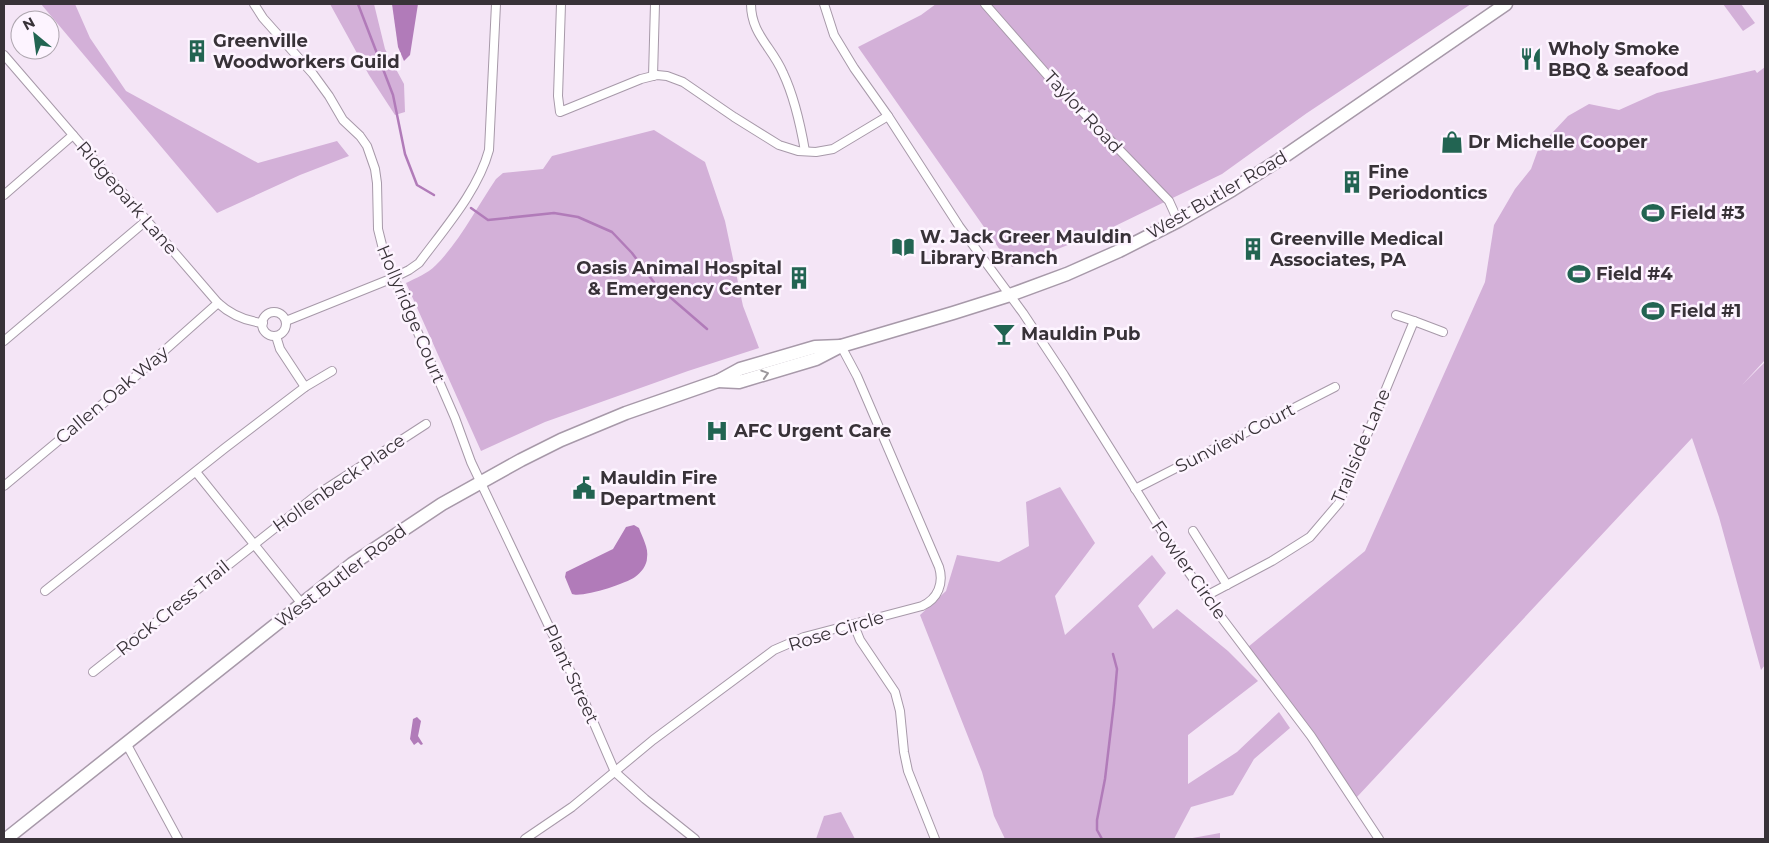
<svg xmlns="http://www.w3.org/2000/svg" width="1769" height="843" font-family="Montserrat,sans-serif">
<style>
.green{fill:#d3b0d8}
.water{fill:#b17bb9}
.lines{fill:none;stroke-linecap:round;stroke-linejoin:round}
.stream{stroke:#b17bb9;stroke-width:2.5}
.street-casing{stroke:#a799a9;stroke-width:10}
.primary-casing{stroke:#a799a9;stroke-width:15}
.street{stroke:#fff;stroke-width:8}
.primary{stroke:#fff;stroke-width:12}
.oneway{stroke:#9c989c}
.labels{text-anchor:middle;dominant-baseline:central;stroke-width:5;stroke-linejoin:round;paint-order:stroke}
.poi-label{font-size:18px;font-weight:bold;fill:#383238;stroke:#fdf4ff;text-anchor:start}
.street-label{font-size:18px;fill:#383238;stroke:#fdf4ff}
</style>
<rect width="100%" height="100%" fill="#f4e5f6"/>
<!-- green -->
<g class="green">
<polygon points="41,4 75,4 90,38 126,91 258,163 337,141 349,156 300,175 217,213"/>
<polygon points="330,4 374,4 385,49 404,84 405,112 395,115 369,75"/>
<polygon points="936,4 1471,4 1307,113 1222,174 1111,228 1012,267 858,47 921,15"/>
<polygon points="1723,4 1741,4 1755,23 1743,31"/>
<polygon points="1765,67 1765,360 1742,385 1765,362 1765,665 1761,670 1719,517 1692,438 1357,797 1336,773 1248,647 1365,551 1485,282 1494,225 1515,189 1531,169 1539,147 1568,116 1589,104 1619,110 1657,93 1755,70 1757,73"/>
<path d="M 654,130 L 705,162 L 725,221 L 743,306 L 759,348 L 688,371 L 545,422 L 481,451 L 406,283 C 416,278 427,274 436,265 C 460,241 477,207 496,179 L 503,173 L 543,169 L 552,156 Z"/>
<polygon points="1060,487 1095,543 1055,596 1065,635 1152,555 1166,573 1138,606 1153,629 1177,609 1228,651 1258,681 1188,735 1188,784 1237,752 1279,712 1290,728 1254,759 1233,795 1191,807 1174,839 1005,839 994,816 982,772 920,615 946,591 957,555 999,562 1029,546 1026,502"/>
<polygon points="841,812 855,839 816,839 824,816"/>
<polygon points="1220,833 1220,839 1187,839"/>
</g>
<!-- water -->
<g class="water">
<polygon points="392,4 418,4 410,55 404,61 398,47"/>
<path d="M 634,525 L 639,528 C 642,537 649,548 647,558 C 647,565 641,573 635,577 C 625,584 582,598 572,594 L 565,577 L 566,572 L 613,549 L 626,527 Z"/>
<polygon points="417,717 421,721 418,736 423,744 421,745 418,742 414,745 410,739 413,719"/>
</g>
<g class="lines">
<!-- stream -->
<g class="stream">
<polyline points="358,4 393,95 405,154 417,185 434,195"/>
<polyline points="471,208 488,220 554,213 578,217 612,232 632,253 656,285 707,329"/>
<polyline points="1102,839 1097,830 1097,820 1105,779 1114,703 1117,669 1113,654"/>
</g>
<defs>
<g id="street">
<polyline points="254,4 263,18 313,74 329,96 343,120 360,136 367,146 375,169 377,183 378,229 385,257 455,418 471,462 583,698 615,772 645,799 695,839"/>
<polyline points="561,4 558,96 560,112 641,79 657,75 667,76 683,82 734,117 779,145 798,151 816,152 833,149 888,116"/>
<path d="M 751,4 C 751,34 772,47 783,73 C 793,94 801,128 805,151"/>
<polyline points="824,4 834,35 854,68 888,116 959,226 1023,313 1064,375 1180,560 1212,605 1311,736 1379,839"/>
<polyline points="985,4 1049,77 1169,201 1178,221"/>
<path d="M 4,55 L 218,303 C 231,315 245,321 263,323"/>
<polyline points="653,76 655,4"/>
<polyline points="4,195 73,135"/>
<circle cx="274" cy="324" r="12"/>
<polyline points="1396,315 1414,321"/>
<path d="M 286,321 L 393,278 L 409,270 L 419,263 C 444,229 478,191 489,150 L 496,4"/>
<polyline points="276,336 280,349 305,387"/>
<polyline points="4,341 147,220"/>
<polyline points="196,472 302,604"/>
<polyline points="4,486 129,382 218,303"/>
<polyline points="1135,489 1335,387"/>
<polyline points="1193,531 1227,585"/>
<polyline points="45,591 225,448 305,387 332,371"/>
<polyline points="1206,596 1272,561 1310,537 1339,503 1414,321 1443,332"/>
<polyline points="854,625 860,640 895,692 900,711 904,752 908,771 935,839"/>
<polyline points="93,672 318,494 426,424"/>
<polyline points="126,743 178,839"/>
<path d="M 525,839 L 572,807 L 653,740 L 774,650 L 804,637 L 922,606 C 938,599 944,583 939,567 L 857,376 L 841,346"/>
</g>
<g id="primary">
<polyline points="718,381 739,382 816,359 841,346 953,313 1010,295 1067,274 1119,251 1178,221 1232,190 1279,160 1506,4"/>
<polyline points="6,839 352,564 442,504 521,460 561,440 626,413 718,381 740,369 815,347 841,346"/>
</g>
</defs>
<!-- street casing -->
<use href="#street" class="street-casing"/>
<!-- primary casing -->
<use href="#primary" class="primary-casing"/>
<!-- street -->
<use href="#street" class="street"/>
<!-- primary -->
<use href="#primary" class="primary"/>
</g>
<!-- one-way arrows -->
<defs><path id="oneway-chevron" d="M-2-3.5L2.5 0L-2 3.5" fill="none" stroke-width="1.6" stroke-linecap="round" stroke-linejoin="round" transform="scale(1.25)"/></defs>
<use class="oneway" href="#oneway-chevron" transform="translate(765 374) rotate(-17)"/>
<!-- icons -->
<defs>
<symbol id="building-bare" viewBox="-9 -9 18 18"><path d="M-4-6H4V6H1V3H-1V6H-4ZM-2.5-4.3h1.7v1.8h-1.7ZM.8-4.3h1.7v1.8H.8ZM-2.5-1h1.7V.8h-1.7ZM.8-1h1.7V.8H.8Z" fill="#226452" stroke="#fdf4ff" stroke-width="2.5" paint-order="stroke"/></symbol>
<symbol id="restaurant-bare" viewBox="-9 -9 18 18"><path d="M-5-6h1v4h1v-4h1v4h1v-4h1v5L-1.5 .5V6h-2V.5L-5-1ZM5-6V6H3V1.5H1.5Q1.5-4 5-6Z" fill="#226452" stroke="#fdf4ff" stroke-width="2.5" paint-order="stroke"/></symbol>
<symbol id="shop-bare" viewBox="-9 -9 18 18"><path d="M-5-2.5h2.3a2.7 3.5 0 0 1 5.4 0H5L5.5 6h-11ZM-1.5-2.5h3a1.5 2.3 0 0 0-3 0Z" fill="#226452" stroke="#fdf4ff" stroke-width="2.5" paint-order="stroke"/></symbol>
<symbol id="stadium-bare" viewBox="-9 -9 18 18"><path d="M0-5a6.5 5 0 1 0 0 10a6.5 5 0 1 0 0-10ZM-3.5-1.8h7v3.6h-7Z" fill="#226452" stroke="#fdf4ff" stroke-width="2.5" paint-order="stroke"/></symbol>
<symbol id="library-bare" viewBox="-9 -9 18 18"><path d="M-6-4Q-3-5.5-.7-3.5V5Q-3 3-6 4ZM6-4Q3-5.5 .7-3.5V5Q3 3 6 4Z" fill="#226452" stroke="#fdf4ff" stroke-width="2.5" paint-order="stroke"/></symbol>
<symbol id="bar-bare" viewBox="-9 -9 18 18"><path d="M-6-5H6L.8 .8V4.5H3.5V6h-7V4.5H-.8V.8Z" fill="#226452" stroke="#fdf4ff" stroke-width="2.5" paint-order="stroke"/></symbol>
<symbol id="hospital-bare" viewBox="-9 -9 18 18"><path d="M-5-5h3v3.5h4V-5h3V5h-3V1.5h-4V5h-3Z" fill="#226452" stroke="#fdf4ff" stroke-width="2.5" paint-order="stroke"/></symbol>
<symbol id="civic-bare" viewBox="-9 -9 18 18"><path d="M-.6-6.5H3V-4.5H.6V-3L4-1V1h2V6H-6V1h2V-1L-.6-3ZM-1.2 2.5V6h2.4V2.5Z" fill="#226452" stroke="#fdf4ff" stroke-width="2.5" paint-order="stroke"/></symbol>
</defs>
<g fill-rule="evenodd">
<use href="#building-bare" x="181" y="35" width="32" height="32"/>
<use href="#restaurant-bare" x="1515" y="43" width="32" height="32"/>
<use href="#shop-bare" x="1436" y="126" width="32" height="32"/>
<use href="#building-bare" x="1336" y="166" width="32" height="32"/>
<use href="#stadium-bare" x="1637" y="197" width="32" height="32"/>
<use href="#library-bare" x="887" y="231" width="32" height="32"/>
<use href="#building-bare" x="1237" y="233" width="32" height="32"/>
<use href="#stadium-bare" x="1563" y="258" width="32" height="32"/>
<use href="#building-bare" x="783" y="262" width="32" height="32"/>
<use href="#stadium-bare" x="1637" y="295" width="32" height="32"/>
<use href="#bar-bare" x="988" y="318" width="32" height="32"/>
<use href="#hospital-bare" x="701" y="415" width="32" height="32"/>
<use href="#civic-bare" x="568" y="472" width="32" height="32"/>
</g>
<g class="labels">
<!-- poi labels -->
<g class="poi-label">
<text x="213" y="41">Greenville<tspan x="213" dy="21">Woodworkers Guild</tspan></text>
<text x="1548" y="49">Wholy Smoke<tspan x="1548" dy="21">BBQ &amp; seafood</tspan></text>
<text x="1468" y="142">Dr Michelle Cooper</text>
<text x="1368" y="172">Fine<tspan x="1368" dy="21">Periodontics</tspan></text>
<text x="1670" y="213">Field #3</text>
<text x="920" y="237">W. Jack Greer Mauldin<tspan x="920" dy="21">Library Branch</tspan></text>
<text x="1270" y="239">Greenville Medical<tspan x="1270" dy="21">Associates, PA</tspan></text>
<text x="782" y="268" text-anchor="end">Oasis Animal Hospital<tspan x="782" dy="21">&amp; Emergency Center</tspan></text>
<text x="1596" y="274">Field #4</text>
<text x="1670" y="311">Field #1</text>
<text x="1021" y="334">Mauldin Pub</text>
<text x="734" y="431">AFC Urgent Care</text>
<text x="600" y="478">Mauldin Fire<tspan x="600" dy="21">Department</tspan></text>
</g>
<!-- street labels -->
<g class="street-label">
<text transform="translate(1083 112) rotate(47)">Taylor Road</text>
<text transform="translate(1217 195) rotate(-30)">West Butler Road</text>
<text transform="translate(127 198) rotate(49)">Ridgepark Lane</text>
<text transform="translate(411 314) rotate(67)">Hollyridge Court</text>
<text transform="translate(112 395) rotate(-40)">Callen Oak Way</text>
<text transform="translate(1235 438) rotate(-27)">Sunview Court</text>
<text transform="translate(1361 446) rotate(-67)">Trailside Lane</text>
<text transform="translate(339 483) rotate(-35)">Hollenbeck Place</text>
<text transform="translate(1189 570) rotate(55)">Fowler Circle</text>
<text transform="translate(341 576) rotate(-37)">West Butler Road</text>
<text transform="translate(173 608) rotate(-39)">Rock Cress Trail</text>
<text transform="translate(836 631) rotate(-17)">Rose Circle</text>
<text transform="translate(571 674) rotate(65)">Plant Street</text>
</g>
</g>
<!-- border -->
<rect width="1769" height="843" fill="none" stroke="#383238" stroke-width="10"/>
<!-- north arrow -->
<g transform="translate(35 35) rotate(331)"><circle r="24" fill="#fdf4ff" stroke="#aea6af"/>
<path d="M0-4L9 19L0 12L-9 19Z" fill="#226452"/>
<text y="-8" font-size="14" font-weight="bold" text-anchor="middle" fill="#383238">N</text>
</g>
</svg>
